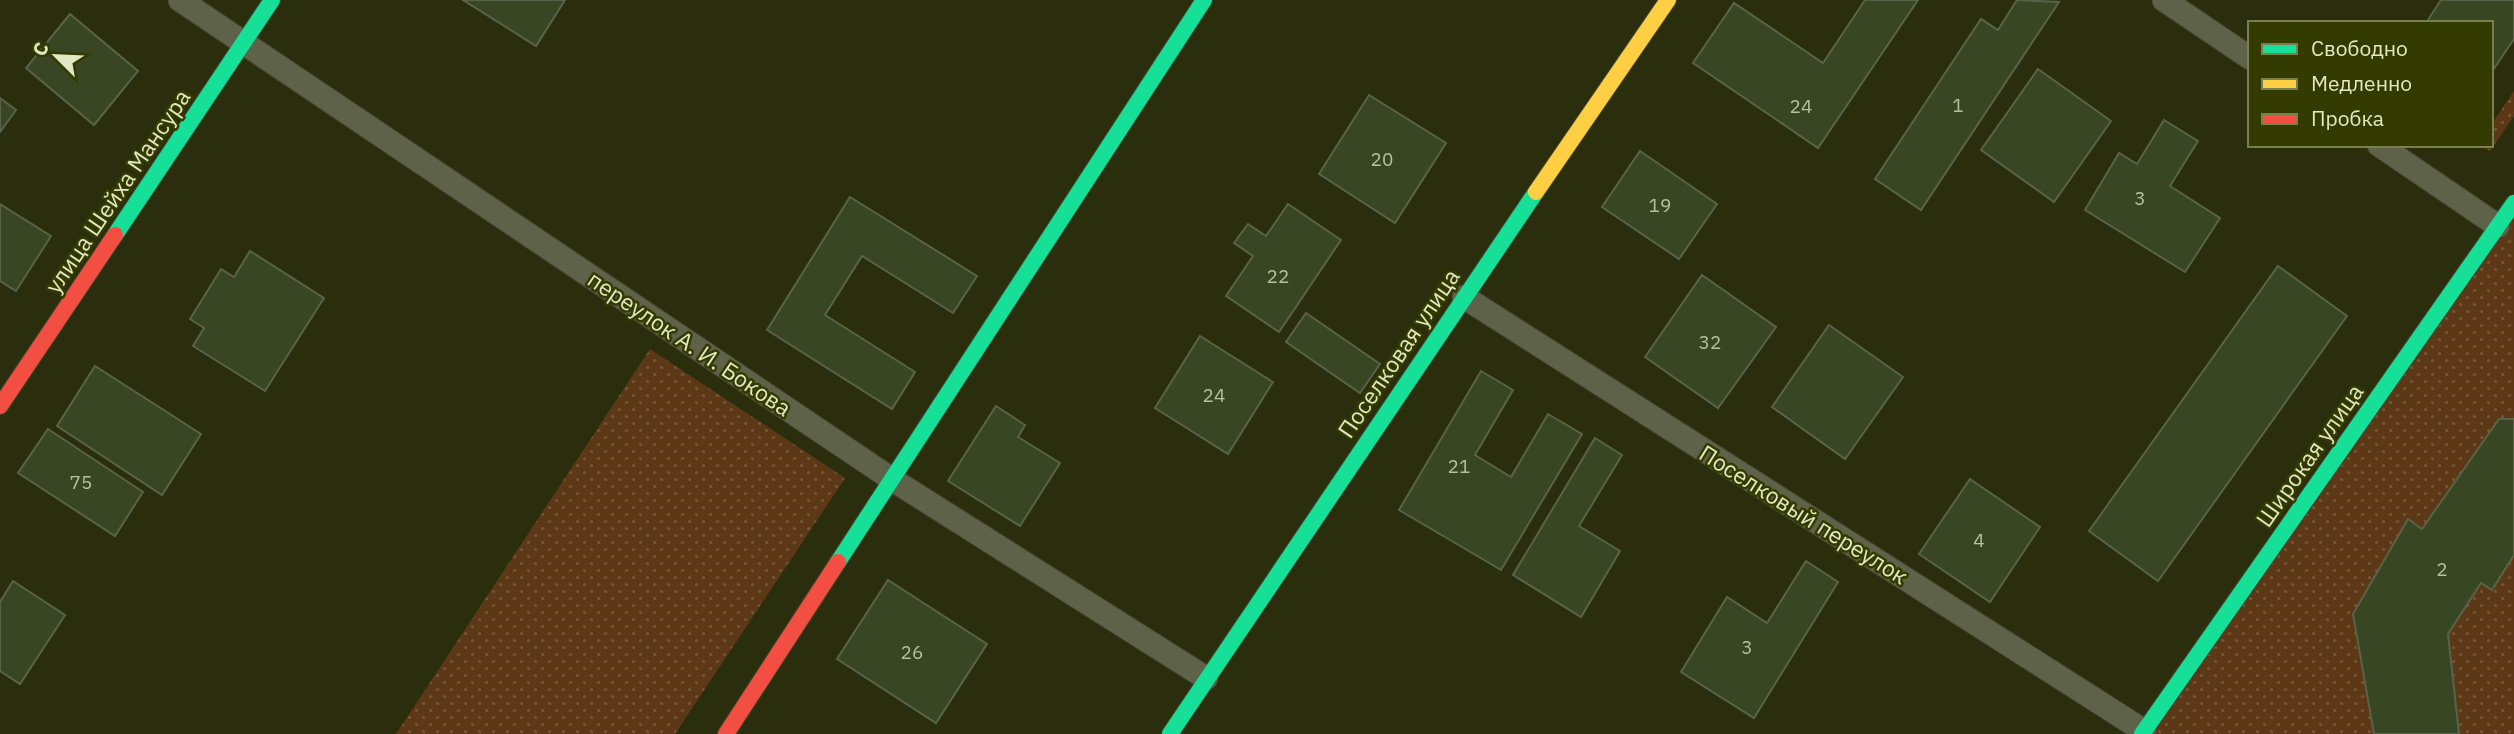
<svg xmlns="http://www.w3.org/2000/svg" width="2514" height="734" font-family="'IBM Plex Sans',sans-serif">
<style>
.grass{fill:url(#grass-dots)}
.building{fill:#384624;stroke:#596348;stroke-width:2}
.lines{fill:none;stroke-linecap:round;stroke-linejoin:round}
.lane-casing{stroke:#41452d;stroke-width:25}
.fast-casing{stroke:#41452d;stroke-width:18}
.slow-casing{stroke:#41452d;stroke-width:18}
.jam-casing{stroke:#41452d;stroke-width:18}
.lane{stroke:#5e6248;stroke-width:23}
.fast{stroke:#16e098;stroke-width:16}
.slow{stroke:#ffcf43;stroke-width:16}
.jam{stroke:#f24e42;stroke-width:16}
.labels{text-anchor:middle;dominant-baseline:central;stroke-width:5;stroke-linejoin:round;paint-order:stroke}
.number-label{font-size:19px;fill:#b7c09b}
.street-label{font-size:23px;fill:#e1e8c3;stroke:#343b00}
</style>
<defs>
<pattern id="grass-dots" width="8" height="8" patternUnits="userSpaceOnUse" patternTransform="scale(1.75)"><rect width="8" height="8" fill="#5d3817"/><path d="M2 2h.1M6 6h.1" fill="none" stroke="#745537" stroke-width="1.8" stroke-linecap="round"/></pattern>
</defs>
<rect width="100%" height="100%" fill="#2a2e0d"/>
<!-- grass -->
<g class="grass">
<polygon points="2514,91 2514,116 2490,151 2480,145 2491,145 2491,125"/>
<polygon points="2514,203 2514,734 2142,734"/>
<polygon points="650,349 845,478 675,734 396,734"/>
</g>
<!-- building -->
<g class="building">
<polygon points="463,0 565,0 536,46"/>
<polygon points="1865,0 1918,0 1818,148 1693,63 1734,3 1823,63"/>
<polygon points="2017,0 2059,2 1921,210 1875,179 1981,19 1998,30"/>
<polygon points="2441,0 2514,0 2514,39 2491,73 2491,23 2426,23"/>
<polygon points="70,14 138,71 94,125 26,68"/>
<polygon points="2038,69 2111,121 2054,202 1981,150"/>
<polygon points="1369,95 1446,143 1395,223 1319,174"/>
<polygon points="0,98 16,110 0,132"/>
<polygon points="2164,120 2198,141 2170,186 2220,218 2185,272 2085,210 2119,153 2137,164"/>
<polygon points="1640,151 1717,204 1679,259 1602,207"/>
<polygon points="850,197 977,276 953,313 862,256 825,315 915,372 892,409 767,330"/>
<polygon points="0,204 51,236 16,291 0,281"/>
<polygon points="1288,204 1341,240 1279,332 1226,296 1253,256 1234,243 1248,224 1266,236"/>
<polygon points="250,251 324,298 265,391 193,346 204,328 190,319 221,269 234,277"/>
<polygon points="2278,266 2347,316 2158,581 2089,531"/>
<polygon points="1702,275 1776,327 1718,408 1645,357"/>
<polygon points="1306,313 1380,364 1360,393 1286,342"/>
<polygon points="1829,325 1903,377 1845,459 1772,407"/>
<polygon points="1200,336 1273,382 1228,454 1155,408"/>
<polygon points="95,366 201,434 162,495 57,426"/>
<polygon points="1481,371 1513,390 1475,455 1511,477 1548,414 1582,434 1501,570 1399,510"/>
<polygon points="996,406 1025,425 1018,437 1060,463 1020,526 948,481"/>
<polygon points="2499,419 2514,419 2514,555 2492,590 2481,583 2448,634 2459,734 2374,734 2353,614 2408,519 2422,529"/>
<polygon points="48,429 143,492 115,536 18,473"/>
<polygon points="1595,438 1622,455 1579,526 1620,551 1581,617 1513,575"/>
<polygon points="1970,479 2040,527 1990,602 1919,554"/>
<polygon points="1806,561 1838,582 1754,718 1681,672 1727,597 1767,623"/>
<polygon points="888,580 987,644 936,723 837,659"/>
<polygon points="13,581 65,615 20,684 0,671 0,602"/>
</g>
<g class="lines">
<defs>
<g id="lane">
<polyline points="180,0 893,480 1206,678"/>
<polyline points="2164,0 2250,58"/>
<polyline points="2379,145 2498,226"/>
<polyline points="1464,297 2144,731"/>
</g>
<g id="fast">
<polyline points="115,235 272,0"/>
<polyline points="838,562 1204,0"/>
<polyline points="1170,734 1536,192"/>
<polyline points="2142,734 2514,203"/>
</g>
<polyline id="slow" points="1536,192 1668,0"/>
<g id="jam">
<polyline points="0,406 115,235"/>
<polyline points="726,734 838,562"/>
</g>
</defs>
<!-- lane casing -->
<use href="#lane" class="lane-casing"/>
<!-- fast casing -->
<use href="#fast" class="fast-casing"/>
<!-- slow casing -->
<use href="#slow" class="slow-casing"/>
<!-- jam casing -->
<use href="#jam" class="jam-casing"/>
<!-- lane -->
<use href="#lane" class="lane"/>
<!-- fast -->
<use href="#fast" class="fast"/>
<!-- slow -->
<use href="#slow" class="slow"/>
<!-- jam -->
<use href="#jam" class="jam"/>
</g>
<g class="labels">
<!-- number labels -->
<g class="number-label">
<text x="1958" y="105">1</text>
<text x="1801" y="106">24</text>
<text x="1382" y="159">20</text>
<text x="2140" y="198">3</text>
<text x="1660" y="205">19</text>
<text x="1278" y="276">22</text>
<text x="1710" y="342">32</text>
<text x="1214" y="395">24</text>
<text x="1459" y="466">21</text>
<text x="81" y="482">75</text>
<text x="1979" y="540">4</text>
<text x="2442" y="569">2</text>
<text x="1747" y="647">3</text>
<text x="912" y="652">26</text>
</g>
<!-- street labels -->
<g class="street-label">
<text transform="translate(117 191) rotate(-56)">улица Шейха Мансура</text>
<text transform="translate(690 343) rotate(34)">переулок А. И. Бокова</text>
<text transform="translate(1398 353) rotate(-56)">Поселковая улица</text>
<text transform="translate(2309 455) rotate(-55)">Широкая улица</text>
<text transform="translate(1804 514) rotate(32)">Поселковый переулок</text>
</g>
</g>
<!-- legend -->
<rect x="2248" y="21" width="245" height="126" fill="#343b00" stroke="#79804e" stroke-width="2"/>
<rect x="2262" y="44" width="35" height="10" fill="#16e098" stroke="#79804e" stroke-width="2"/>
<text x="2311" y="56" font-size="21" fill="#e1e8c3">Свободно</text>
<rect x="2262" y="79" width="35" height="10" fill="#ffcf43" stroke="#79804e" stroke-width="2"/>
<text x="2311" y="91" font-size="21" fill="#e1e8c3">Медленно</text>
<rect x="2262" y="114" width="35" height="10" fill="#f24e42" stroke="#79804e" stroke-width="2"/>
<text x="2311" y="126" font-size="21" fill="#e1e8c3">Пробка</text>
<!-- north arrow -->
<g transform="translate(56 56) rotate(294)" stroke="#343b00" stroke-width="5" paint-order="stroke">
<path d="M0-5L12 26L0 18L-12 26Z" fill="#e1e8c3"/>
<text y="-10" font-size="19" font-weight="bold" text-anchor="middle" fill="#e1e8c3">С</text>
</g>
</svg>
